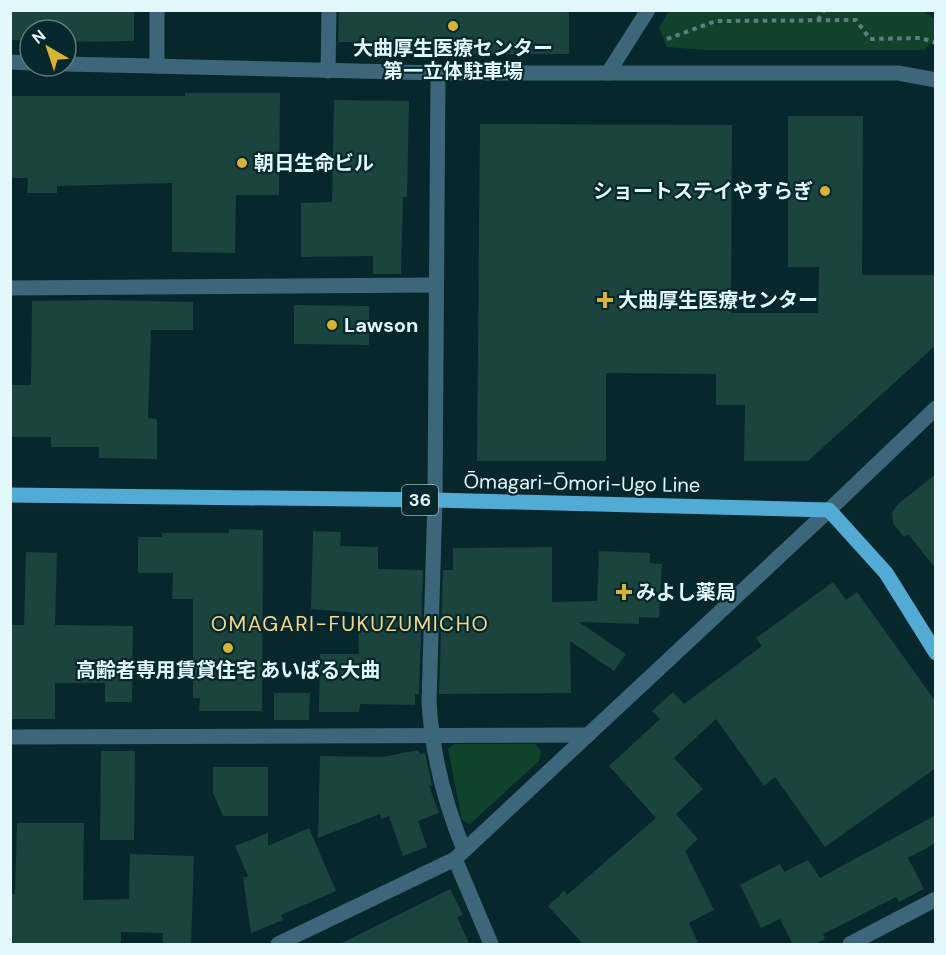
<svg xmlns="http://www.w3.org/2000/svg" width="946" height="955" font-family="'DM Sans','Noto Sans JP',sans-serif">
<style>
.green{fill:#11422c}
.building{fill:#1b443f}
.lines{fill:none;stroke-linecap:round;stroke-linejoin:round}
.path{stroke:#607d81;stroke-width:4;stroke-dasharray:4.5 4.5;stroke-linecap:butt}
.minor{stroke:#3e667a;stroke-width:15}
.tertiary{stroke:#3e667a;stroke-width:15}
.primary{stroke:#51abd4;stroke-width:15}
.poi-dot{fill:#dbb333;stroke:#06272b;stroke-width:2}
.labels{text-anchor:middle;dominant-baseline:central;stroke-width:4.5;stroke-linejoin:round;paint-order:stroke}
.shield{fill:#06272b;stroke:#a0b9bd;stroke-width:1.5}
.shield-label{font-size:18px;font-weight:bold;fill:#e2f8fc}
.poi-label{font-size:20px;font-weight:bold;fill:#e2f8fc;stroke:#06272b;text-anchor:start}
.street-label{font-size:20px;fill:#e2f8fc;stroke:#06272b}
.neighbourhood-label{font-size:21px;letter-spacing:1.5px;fill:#f3d78b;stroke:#06272b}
</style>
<rect width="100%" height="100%" fill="#06272b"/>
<!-- green -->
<g class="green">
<polygon points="923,11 936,19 935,39 924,50 704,50 667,47 659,27 669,11"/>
<polygon points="454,744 535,744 541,751 539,761 470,824 462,820 448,749"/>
</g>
<!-- building -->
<g class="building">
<polygon points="10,10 134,10 134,41 66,42 66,30 30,30 30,41 10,40"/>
<polygon points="339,10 569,10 569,54 358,54 358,42 338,42"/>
<polygon points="185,93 280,93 279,195 236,195 235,253 172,252 172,183 57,186 57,193 27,193 28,178 10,178 12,96 185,96"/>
<polygon points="334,100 409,101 407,197 403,197 401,274 373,274 373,256 301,257 301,203 332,202"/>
<polygon points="788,116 863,116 862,275 935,275 936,345 808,461 744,461 745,405 716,405 716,374 606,373 606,461 477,461 480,124 732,125 731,313 818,313 819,267 788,267"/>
<polygon points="102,300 193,302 193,330 151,330 148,418 157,419 157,459 99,458 99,447 51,447 51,437 10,437 10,385 31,385 32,301"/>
<polygon points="294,305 369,306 369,345 294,344"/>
<polygon points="936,474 936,569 908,534 904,537 893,523 892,513 897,505"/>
<polygon points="229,529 263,530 262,711 199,711 200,698 193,698 193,599 172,599 173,573 138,573 138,537 162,537 162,533 229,533"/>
<polygon points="313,531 341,532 340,546 378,547 378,569 423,570 419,694 415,694 415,705 360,704 359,712 319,712 320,654 359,654 358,613 311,609"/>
<polygon points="552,547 552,602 597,601 599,551 650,553 650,563 662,564 659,618 639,617 639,624 579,622 626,654 614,671 570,641 571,693 439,694 443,570 453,570 453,548"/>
<polygon points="26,552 57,553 55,625 133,626 132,702 105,702 105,683 55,683 55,719 10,719 10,625 24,625"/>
<polygon points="833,582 846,600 857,592 936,702 936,768 825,847 775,777 764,786 716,719 674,758 703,789 676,814 698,839 685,851 714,910 689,923 699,945 584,945 548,906 564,891 567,895 656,818 609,766 660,719 652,711 673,692 684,704 762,646 756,638"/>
<polygon points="274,693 310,693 309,720 274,720"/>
<polygon points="418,750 420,754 425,753 432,785 429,786 439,813 418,821 427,847 403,856 389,816 381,819 380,814 318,838 320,756 383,757"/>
<polygon points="101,751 135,751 134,840 100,840"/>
<polygon points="213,767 268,767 268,816 223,816 213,793"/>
<polygon points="936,815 936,843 908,858 924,889 899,902 896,897 823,934 825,939 813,945 793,945 780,919 761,928 740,885 780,864 784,872 808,860 820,878"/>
<polygon points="17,823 84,823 83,900 129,899 130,854 194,856 191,945 162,945 163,933 121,932 121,945 10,945 10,894 15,894"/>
<polygon points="309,828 336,891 281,915 283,920 251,933 243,878 248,876 235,846 268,833 268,846"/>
<polygon points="450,889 463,915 457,917 470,945 338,945"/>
</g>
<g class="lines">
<!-- path -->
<g class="path">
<polyline points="818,20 824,10"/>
<polyline points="667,39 716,21 856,20 870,39 921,38 936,43"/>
</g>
<!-- minor -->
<g class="minor">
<polyline points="157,10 157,66"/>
<polyline points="10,62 30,63"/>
<polyline points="66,64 438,73 898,73 936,80"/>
<polyline points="328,71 329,10"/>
<path d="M 438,73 L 435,500 L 429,702 C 432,752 445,804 464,850"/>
<polyline points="608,73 648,10"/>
<polyline points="10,288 436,285"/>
<polyline points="10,737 588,735"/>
<polyline points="455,859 491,944"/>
<polyline points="278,944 455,859 829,510"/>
<polyline points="850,944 936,899"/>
</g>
<!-- tertiary -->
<polyline class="tertiary" points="829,510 936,408"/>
<!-- primary -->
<polyline class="primary" points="10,495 435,500 829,510 886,573 936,653"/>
</g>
<!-- markers -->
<g class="poi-dot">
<circle cx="453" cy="26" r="6"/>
<circle cx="242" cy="163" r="6"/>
<circle cx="825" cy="191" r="6"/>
<path d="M602 291h6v6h6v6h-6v6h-6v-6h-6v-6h6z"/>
<circle cx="332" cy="325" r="6"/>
<path d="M621 583h6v6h6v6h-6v6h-6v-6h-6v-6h6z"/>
<circle cx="228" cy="648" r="6"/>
</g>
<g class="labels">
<!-- shield labels -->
<rect class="shield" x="402" y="485" width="36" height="30" rx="4.5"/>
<g class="shield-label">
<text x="420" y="500">36</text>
</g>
<!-- poi labels -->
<g class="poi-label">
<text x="453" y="48" text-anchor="middle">大曲厚生医療センター<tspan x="453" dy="23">第一立体駐車場</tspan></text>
<text x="254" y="163">朝日生命ビル</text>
<text x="813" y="191" text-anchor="end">ショートステイやすらぎ</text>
<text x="618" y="300">大曲厚生医療センター</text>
<text x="344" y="325">Lawson</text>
<text x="636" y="592">みよし薬局</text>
<text x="228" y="670" text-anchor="middle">高齢者専用賃貸住宅 あいぱる大曲</text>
</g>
<!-- street labels -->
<g class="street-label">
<text transform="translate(582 483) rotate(1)">Ōmagari-Ōmori-Ugo Line</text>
</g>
<!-- neighbourhood labels -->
<g class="neighbourhood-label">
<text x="350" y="624">OMAGARI-FUKUZUMICHO</text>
</g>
</g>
<!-- border -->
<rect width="946" height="955" fill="none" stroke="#e2f8fc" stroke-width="24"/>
<!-- north arrow -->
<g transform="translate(48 48) rotate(321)"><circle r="28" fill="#06272b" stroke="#5e7b7f" stroke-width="1.5"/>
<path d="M0-4.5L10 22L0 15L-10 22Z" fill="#dbb333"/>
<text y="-9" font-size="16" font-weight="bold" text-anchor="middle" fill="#e2f8fc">N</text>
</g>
</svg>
